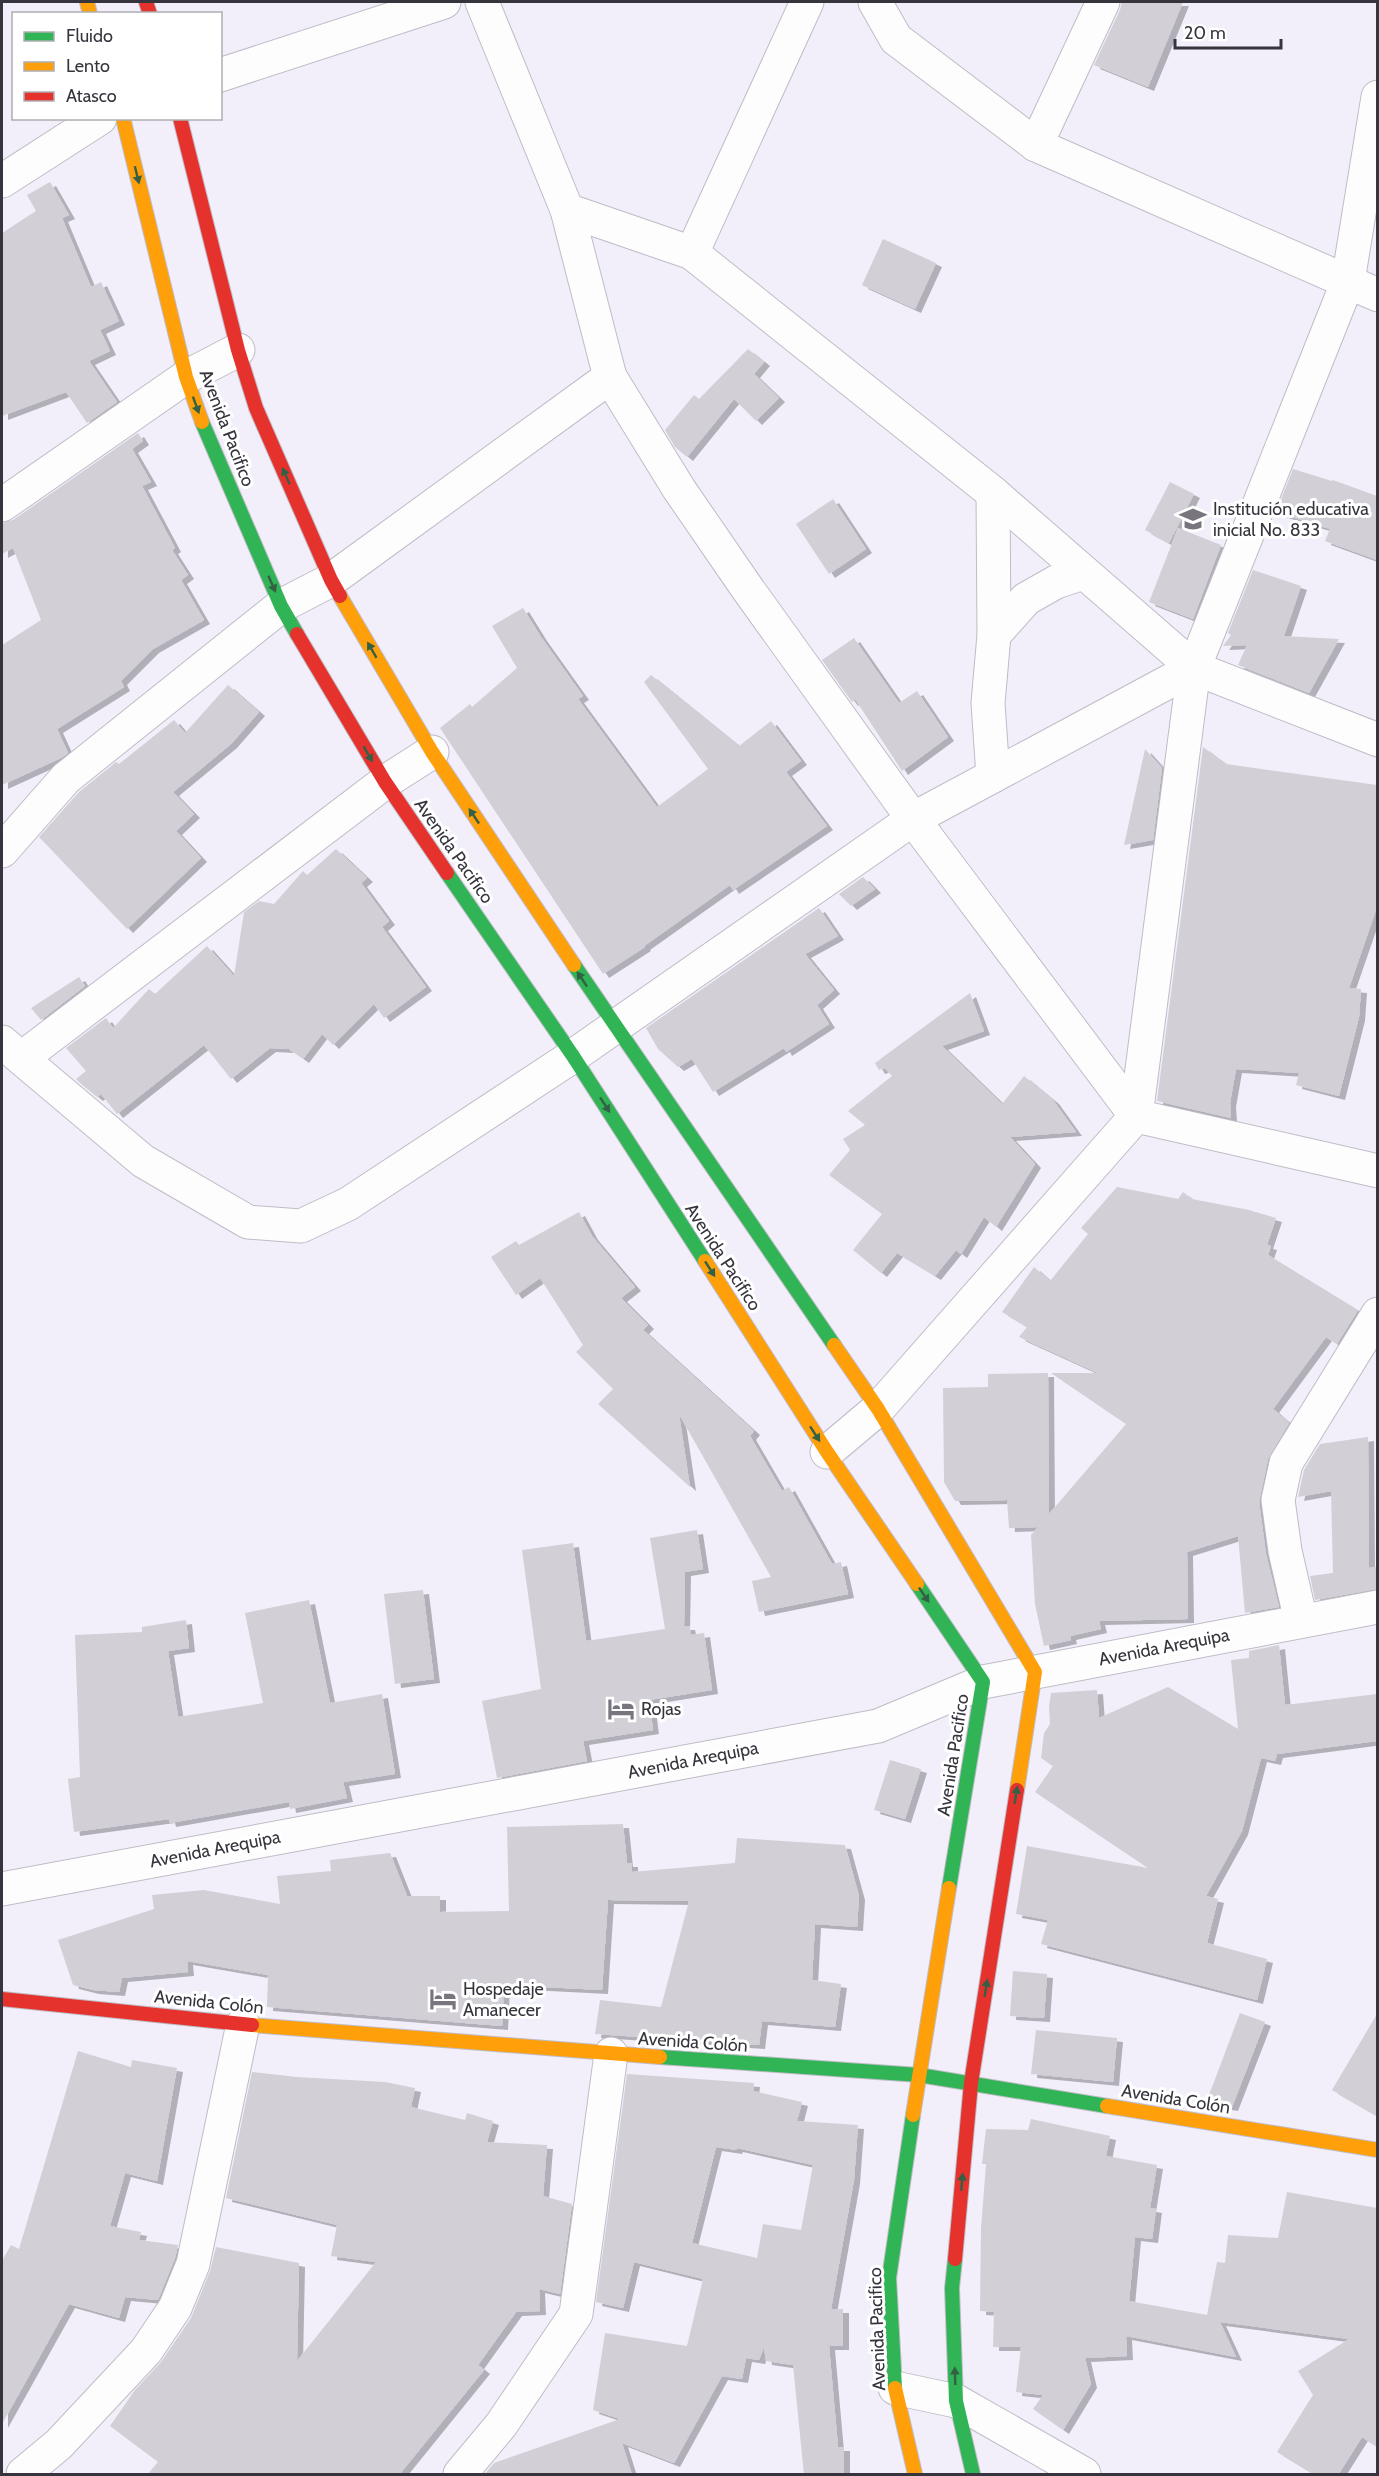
<svg xmlns="http://www.w3.org/2000/svg" width="1379" height="2476" font-family="Cabin,sans-serif">
<style>
.building{fill:#d3cfd7;fill-rule:evenodd;filter:url(#shadow)}
.lines{fill:none;stroke-linecap:round;stroke-linejoin:round}
.street-casing{stroke:#bfbcc6;stroke-width:35}
.fast-casing{stroke:#bfbcc6;stroke-width:16}
.slow-casing{stroke:#bfbcc6;stroke-width:16}
.jam-casing{stroke:#bfbcc6;stroke-width:16}
.street{stroke:#fdfdfe;stroke-width:33}
.fast{stroke:#30b455;stroke-width:14}
.slow{stroke:#ff9f0a;stroke-width:14}
.jam{stroke:#e5322d;stroke-width:14}
.oneway{fill:#346145}
.labels{text-anchor:middle;dominant-baseline:central;stroke-width:6;stroke-linejoin:round;paint-order:stroke}
.street-label{font-size:18px;fill:#36343d;stroke:#fff}
.poi-label{font-size:18px;fill:#36343d;stroke:#fff;text-anchor:start}
</style>
<defs>
<filter id="shadow"><feDropShadow dx="6" dy="4" stdDeviation="0" flood-color="#0004"/></filter>
</defs>
<rect width="100%" height="100%" fill="#f2effa"/>
<!-- building -->
<g class="building">
<polygon points="1122,2 1183,2 1148,87 1094,65 1120,10"/>
<polygon points="50,182 69,215 62,218 91,287 101,282 119,321 100,330 110,351 89,361 117,402 87,423 66,392 2,416 2,233 36,211 27,195"/>
<polygon points="883,239 936,263 915,309 862,285"/>
<polygon points="748,349 764,362 754,374 779,398 756,421 734,399 687,457 675,447 665,430 694,395 699,399"/>
<polygon points="138,433 143,441 132,449 151,482 142,486 175,548 172,550 188,575 181,580 204,620 153,649 121,681 124,687 57,729 68,753 61,758 2,785 2,645 41,620 13,548 2,554 2,523 13,520"/>
<polygon points="1293,469 1332,481 1333,480 1377,496 1377,560 1325,541 1330,529 1276,512"/>
<polygon points="1170,482 1194,494 1169,543 1145,530"/>
<polygon points="833,499 866,549 829,574 796,524"/>
<polygon points="1178,528 1221,545 1193,619 1149,602"/>
<polygon points="1253,570 1301,586 1284,636 1339,639 1309,693 1238,665 1247,645 1223,646 1231,635 1228,633"/>
<polygon points="523,608 541,637 583,696 578,699 657,807 708,769 644,682 651,675 739,746 771,721 801,761 786,772 827,826 733,890 730,885 644,946 645,947 603,974 440,728 470,704 472,707 517,668 492,626"/>
<polygon points="854,638 899,703 917,691 948,737 902,771 855,699 852,702 822,660"/>
<polygon points="228,685 259,712 231,744 173,792 194,814 176,831 201,858 127,929 39,837 79,792 116,762 119,764 174,720 185,733"/>
<polygon points="1203,747 1226,764 1377,785 1377,907 1349,988 1361,989 1359,1017 1339,1096 1296,1085 1299,1073 1236,1069 1230,1103 1231,1118 1157,1101"/>
<polygon points="1145,749 1162,768 1153,840 1124,845"/>
<polygon points="336,849 367,878 361,883 389,921 382,927 426,987 384,1018 374,1004 333,1045 322,1034 303,1059 289,1049 270,1048 231,1079 204,1045 117,1114 101,1094 97,1097 80,1083 76,1079 86,1071 66,1048 106,1018 113,1028 149,989 155,994 207,946 234,976 244,912 259,901 274,904 303,871 307,875"/>
<polygon points="863,877 875,889 851,906 839,894"/>
<polygon points="819,908 838,936 805,954 834,990 817,1005 829,1024 786,1052 784,1048 713,1092 692,1059 678,1067 658,1049 646,1028"/>
<polygon points="79,977 85,986 41,1020 31,1008"/>
<polygon points="970,993 984,1031 942,1046 1002,1104 1024,1076 1053,1100 1076,1132 1010,1137 1035,1164 996,1227 984,1217 961,1254 956,1250 935,1276 897,1253 881,1273 853,1250 882,1214 829,1175 850,1150 843,1139 865,1125 848,1111 892,1076 885,1068 879,1070 875,1063"/>
<polygon points="1117,1187 1178,1199 1183,1192 1192,1199 1249,1210 1276,1218 1267,1245 1271,1246 1268,1255 1358,1310 1337,1344 1326,1337 1273,1409 1289,1423 1268,1459 1259,1502 1266,1554 1279,1607 1245,1613 1238,1536 1187,1552 1188,1619 1099,1621 1101,1629 1070,1636 1071,1640 1044,1646 1035,1604 1031,1535 1038,1527 1009,1528 1007,1500 955,1501 944,1482 943,1388 988,1387 988,1374 1048,1373 1049,1514 1126,1424 1051,1373 1098,1373 1019,1337 1027,1327 1002,1312 1034,1267 1050,1281 1088,1234 1081,1228"/>
<polygon points="579,1212 592,1236 635,1287 621,1298 648,1325 643,1330 754,1431 750,1436 782,1491 789,1487 832,1564 841,1562 848,1594 759,1612 752,1581 771,1577 679,1414 690,1487 598,1404 613,1389 576,1352 583,1345 540,1278 516,1295 491,1257 516,1241 519,1245"/>
<polygon points="1368,1437 1369,1568 1377,1567 1377,1589 1315,1600 1310,1576 1333,1573 1331,1491 1298,1497 1304,1470 1320,1444"/>
<polygon points="697,1530 703,1569 685,1572 684,1626 689,1626 691,1635 704,1633 712,1690 649,1700 653,1730 583,1741 587,1761 497,1778 482,1701 541,1689 522,1550 573,1543 586,1641 665,1629 650,1538"/>
<polygon points="423,1590 434,1679 395,1684 384,1594"/>
<polygon points="309,1600 330,1703 382,1694 395,1774 343,1782 347,1798 290,1809 289,1802 170,1823 169,1819 74,1832 68,1779 80,1777 75,1635 142,1632 142,1627 186,1620 189,1648 168,1651 178,1717 263,1703 245,1613"/>
<polygon points="1279,1645 1285,1705 1377,1694 1377,1741 1277,1754 1275,1761 1261,1758 1242,1831 1206,1896 1218,1899 1207,1943 1267,1959 1257,2000 1041,1944 1048,1920 1016,1914 1027,1846 1148,1868 1035,1792 1053,1766 1041,1758 1044,1733 1050,1724 1049,1707 1051,1693 1097,1690 1099,1718 1168,1687 1238,1729 1231,1660 1249,1658 1249,1651"/>
<polygon points="890,1760 921,1769 905,1819 874,1810"/>
<polygon points="623,1824 627,1863 632,1863 632,1872 735,1863 737,1838 845,1845 859,1896 857,1927 815,1924 812,1980 841,1984 835,2027 762,2021 759,2045 595,2034 600,2000 661,2007 689,1901 608,1900 602,1990 504,1985 502,2026 267,2007 268,1975 187,1961 188,1972 122,1978 119,1992 93,1990 73,1985 58,1940 154,1909 152,1895 204,1890 280,1904 277,1876 331,1871 330,1860 390,1853 407,1896 440,1896 440,1912 509,1911 507,1827"/>
<polygon points="1013,1971 1047,1974 1044,2018 1010,2016"/>
<polygon points="1240,2013 1265,2022 1232,2107 1206,2103"/>
<polygon points="1377,2014 1377,2116 1332,2090"/>
<polygon points="1036,2030 1117,2038 1113,2082 1031,2074"/>
<polygon points="78,2051 131,2067 132,2060 177,2068 157,2181 125,2173 110,2226 141,2232 139,2240 178,2245 175,2258 158,2300 125,2297 119,2318 69,2304 2,2424 2,2261 11,2245 19,2249"/>
<polygon points="252,2072 297,2077 385,2082 415,2088 411,2107 465,2120 467,2113 493,2121 487,2142 547,2145 543,2196 572,2204 560,2294 539,2289 540,2311 516,2312 478,2365 484,2370 399,2475 147,2475 158,2462 110,2426 135,2390 161,2362 191,2318 210,2271 216,2247 299,2263 297,2361 376,2262 331,2256 337,2225 226,2198"/>
<path d="M 627,2074 L 754,2083 L 753,2091 L 802,2102 L 797,2121 L 858,2125 L 854,2180 L 831,2309 L 843,2309 L 843,2346 L 829,2346 L 838,2447 L 844,2447 L 844,2475 L 804,2475 L 793,2365 L 766,2361 L 764,2347 L 759,2360 L 746,2358 L 742,2379 L 722,2376 L 674,2463 L 622,2443 L 632,2475 L 484,2475 L 494,2463 L 620,2419 L 593,2410 L 605,2333 L 687,2346 L 703,2279 L 634,2262 L 623,2308 L 596,2302 ZM 716,2147 L 736,2150 L 737,2148 L 813,2165 L 801,2230 L 763,2224 L 757,2258 L 692,2243 Z"/>
<polygon points="1031,2119 1110,2136 1106,2156 1157,2165 1150,2208 1156,2209 1152,2239 1135,2237 1129,2301 1207,2315 1217,2262 1225,2263 1228,2235 1278,2238 1287,2192 1377,2208 1377,2447 1362,2437 1338,2475 1315,2475 1277,2452 1313,2395 1298,2371 1349,2339 1220,2322 1236,2357 1126,2336 1127,2356 1085,2358 1091,2384 1063,2430 1033,2409 1043,2395 1016,2392 1021,2347 993,2347 994,2312 980,2311 981,2228 986,2164 982,2164 986,2129 1028,2130"/>
</g>
<g class="lines">
<defs>
<g id="street">
<polyline points="482,2 567,210 610,377 679,489 747,588 913,819 1136,1116 1378,1171"/>
<polyline points="875,2 896,39 1036,145 1378,295"/>
<polyline points="220,75 444,2"/>
<polyline points="1036,145 1103,2"/>
<polyline points="2,181 100,118"/>
<polyline points="567,210 692,253 993,493 1194,668 1378,740"/>
<polyline points="692,253 807,2"/>
<polyline points="993,493 994,635 988,703 993,776"/>
<polyline points="2,505 186,377 238,350"/>
<polyline points="994,635 1026,599 1056,582 1083,573"/>
<polyline points="2,851 66,778 281,606 331,580 610,377"/>
<polyline points="2,1042 143,1161 248,1222 301,1226 348,1204 573,1056 913,819 1194,668"/>
<polyline points="22,1058 385,782 432,752"/>
<polyline points="827,1452 878,1409 1136,1116 1194,668 1348,281 1378,97"/>
<polyline points="1301,1621 1285,1551 1278,1500 1286,1463 1378,1314"/>
<polyline points="2,1889 878,1726 983,1682 1378,1607"/>
<polyline points="895,2388 956,2401 1084,2474"/>
<polyline points="23,2474 59,2444 146,2351 175,2308 193,2264 243,2024"/>
<polyline points="460,2474 501,2425 576,2314 611,2054"/>
</g>
<g id="fast">
<polyline points="202,422 281,606 297,634"/>
<polyline points="447,873 573,1056 705,1261"/>
<polyline points="574,965 834,1345"/>
<polyline points="917,1584 983,1682 949,1888"/>
<polyline points="660,2057 919,2075 1107,2106"/>
<polyline points="955,2259 952,2288 956,2401 973,2474"/>
<polyline points="895,2388 889,2278 913,2115"/>
</g>
<g id="slow">
<polyline points="87,2 90,14"/>
<polyline points="123,118 186,377 202,422"/>
<polyline points="340,596 432,752 574,965"/>
<polyline points="705,1261 827,1452 917,1584"/>
<polyline points="834,1345 878,1409 1035,1672 1017,1790"/>
<polyline points="252,2025 660,2057"/>
<polyline points="1107,2106 1378,2150"/>
<polyline points="913,2115 949,1888"/>
<polyline points="895,2388 915,2474"/>
</g>
<g id="jam">
<polyline points="146,2 150,14"/>
<polyline points="180,118 238,350 256,408 331,580 340,596"/>
<polyline points="297,634 385,782 447,873"/>
<polyline points="2,1999 252,2025"/>
<polyline points="955,2259 971,2083 1017,1790"/>
</g>
</defs>
<!-- street casing -->
<use href="#street" class="street-casing"/>
<!-- fast casing -->
<use href="#fast" class="fast-casing"/>
<!-- slow casing -->
<use href="#slow" class="slow-casing"/>
<!-- jam casing -->
<use href="#jam" class="jam-casing"/>
<!-- street -->
<use href="#street" class="street"/>
<!-- fast -->
<use href="#fast" class="fast"/>
<!-- slow -->
<use href="#slow" class="slow"/>
<!-- jam -->
<use href="#jam" class="jam"/>
</g>
<!-- one-way arrows -->
<defs><path id="oneway-solid" d="M-6-.8H1V-3.2L6.5 0L1 3.2V.8H-6Z" transform="scale(1.5)"/></defs>
<g class="oneway">
<use href="#oneway-solid" transform="translate(137 175) rotate(76)"/>
<use href="#oneway-solid" transform="translate(196 405) rotate(70)"/>
<use href="#oneway-solid" transform="translate(286 476) rotate(-114)"/>
<use href="#oneway-solid" transform="translate(272 584) rotate(66)"/>
<use href="#oneway-solid" transform="translate(372 650) rotate(-120)"/>
<use href="#oneway-solid" transform="translate(368 754) rotate(60)"/>
<use href="#oneway-solid" transform="translate(474 816) rotate(-124)"/>
<use href="#oneway-solid" transform="translate(582 979) rotate(-124)"/>
<use href="#oneway-solid" transform="translate(605 1105) rotate(57)"/>
<use href="#oneway-solid" transform="translate(710 1269) rotate(57)"/>
<use href="#oneway-solid" transform="translate(815 1434) rotate(57)"/>
<use href="#oneway-solid" transform="translate(924 1595) rotate(56)"/>
<use href="#oneway-solid" transform="translate(1016 1795) rotate(-81)"/>
<use href="#oneway-solid" transform="translate(986 1988) rotate(-81)"/>
<use href="#oneway-solid" transform="translate(962 2182) rotate(-85)"/>
<use href="#oneway-solid" transform="translate(955 2376) rotate(-92)"/>
</g>
<!-- icons -->
<defs>
<symbol id="school-bare" viewBox="-9 -9 18 18"><path d="M0-5L7-2L0 1L-7-2ZM-4 1L0 2.5L4 1V4Q0 6-4 4Z" fill="#78757f" stroke="#fff" stroke-width="2.5" paint-order="stroke"/></symbol>
<symbol id="hotel-bare" viewBox="-9 -9 18 18"><path d="M-6-4.5h1.5V1H6V5H4.5V3h-9V5H-6ZM-4 0a1.8 1.8 0 1 1 3.6 0ZM.5 0V-2.5h3Q6-2.5 6 0Z" fill="#78757f" stroke="#fff" stroke-width="2.5" paint-order="stroke"/></symbol>
</defs>
<g fill-rule="evenodd">
<use href="#school-bare" x="1174" y="500" width="38" height="38"/>
<use href="#hotel-bare" x="602" y="1690" width="38" height="38"/>
<use href="#hotel-bare" x="424" y="1980" width="38" height="38"/>
</g>
<g class="labels">
<!-- street labels -->
<g class="street-label">
<text transform="translate(227 428) rotate(69)">Avenida Pacifico</text>
<text transform="translate(454 851) rotate(55)">Avenida Pacifico</text>
<text transform="translate(723 1257) rotate(57)">Avenida Pacifico</text>
<text transform="translate(1164 1647) rotate(-11)">Avenida Arequipa</text>
<text transform="translate(953 1755) rotate(-81)">Avenida Pacifico</text>
<text transform="translate(693 1760) rotate(-11)">Avenida Arequipa</text>
<text transform="translate(215 1849) rotate(-11)">Avenida Arequipa</text>
<text transform="translate(209 2002) rotate(6)">Avenida Colón</text>
<text transform="translate(693 2042) rotate(4)">Avenida Colón</text>
<text transform="translate(1176 2099) rotate(9)">Avenida Colón</text>
<text transform="translate(877 2329) rotate(-92)">Avenida Pacifico</text>
</g>
<!-- poi labels -->
<g class="poi-label">
<text x="1213" y="509">Institución educativa<tspan x="1213" dy="21">inicial No. 833</tspan></text>
<text x="641" y="1709">Rojas</text>
<text x="463" y="1989">Hospedaje<tspan x="463" dy="21">Amanecer</tspan></text>
</g>
</g>
<!-- border -->
<rect width="1379" height="2476" fill="none" stroke="#36343d" stroke-width="6"/>
<!-- legend -->
<rect x="12" y="12" width="210" height="108" fill="#ffffff" stroke="#afaeb1" stroke-width="1.5"/>
<rect x="24" y="32" width="30" height="9" fill="#30b455" stroke="#afaeb1" stroke-width="1.5"/>
<text x="66" y="42" font-size="18" fill="#36343d">Fluido</text>
<rect x="24" y="62" width="30" height="9" fill="#ff9f0a" stroke="#afaeb1" stroke-width="1.5"/>
<text x="66" y="72" font-size="18" fill="#36343d">Lento</text>
<rect x="24" y="92" width="30" height="9" fill="#e5322d" stroke="#afaeb1" stroke-width="1.5"/>
<text x="66" y="102" font-size="18" fill="#36343d">Atasco</text>
<!-- scale -->
<path d="M1175 39v9h106v-9" fill="none" stroke="#36343d" stroke-width="3"/>
<text x="1184" y="39" font-size="18" fill="#36343d" stroke="#ffffff" stroke-width="4.5" paint-order="stroke">20 m</text>
</svg>
